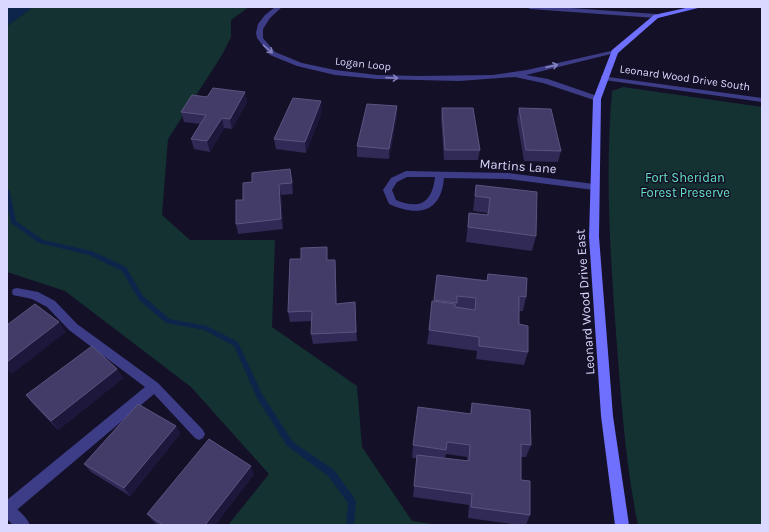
<svg xmlns="http://www.w3.org/2000/svg" width="769" height="532" font-family="Karla,sans-serif">
<style>
.green{fill:#133231}
.water{fill:#0d254b}
.lines{fill:none;stroke-linecap:round;stroke-linejoin:round}
.stream{fill:#0d254b;fill-rule:evenodd}
.lane{fill:#3d3c87;fill-rule:evenodd}
.street{fill:#3d3c87;fill-rule:evenodd}
.secondary{fill:#7070fe;fill-rule:evenodd}
.wall{fill:#312956;fill-rule:evenodd}
.shaded-wall{fill:#1e173c}
.building{fill:#433c68;stroke:#5b5480}
.oneway{stroke:#8482bd}
.labels{text-anchor:middle;dominant-baseline:central;stroke-width:3;stroke-linejoin:round;paint-order:stroke}
.far-street-label{font-size:11px;fill:#dbd8ff;stroke:#141028}
.street-label{font-size:13px;fill:#dbd8ff;stroke:#141028}
.park-label{font-size:13px;fill:#63e0bd;stroke:#141028}
</style>
<rect width="100%" height="100%" fill="#141028"/>
<!-- green -->
<g class="green">
<polygon points="33,7 249,7 231,20 231,37 222,55 168,139 162,215 190,240 275,240 272,327 357,386 362,447 412,521 438,525 228,525 269,474 191,387 65,291 7,272 7,26"/>
<path d="M 623,87 L 762,107 L 762,525 L 638,525 C 625,462 621,397 616,333 C 610,252 605,172 612,91 Z"/>
</g>
<!-- water -->
<polygon class="water" points="7,7 33,7 7,26"/>
<g class="lines">
<!-- stream -->
<polygon class="stream" points="7,189 10,191 16,221 43,240 92,251 126,267 143,296 170,319 207,326 238,342 262,394 293,442 334,470 355,499 356,502 354,525 346,525 348,503 328,476 287,446 257,398 234,346 204,330 166,323 139,300 122,271 89,255 39,243 11,223 7,205"/>
<!-- lane -->
<polygon class="lane" points="17,288 38,292 55,301 77,324 158,383 203,430 205,434 203,438 199,440 195,438 154,394 12,514 7,516 7,500 145,387 69,330 47,307 32,299 13,295 12,292 13,289"/>
<!-- street -->
<g class="street">
<polygon points="275,7 282,7 270,18 263,29 263,38 275,52 302,63 335,70 377,75 419,76 493,75 527,70 615,50 619,52 526,75 548,79 600,97 600,101 597,101 543,83 515,77 459,81 377,79 335,75 297,66 270,55 257,38 256,33 258,24 265,15"/>
<polygon points="527,7 557,7 656,14 659,16 656,18 530,9"/>
<polygon points="601,76 762,98 762,102 604,80 601,80"/>
<path d="M 406,171 L 508,173 L 594,184 L 598,187 L 594,190 L 508,179 L 444,178 C 441,213 418,217 389,204 L 383,190 L 391,178 ZM 407,177 L 435,177 C 432,203 420,210 396,200 L 392,190 L 397,182 Z"/>
<path d="M 7,503 C 16,507 26,516 30,525 L 13,525 L 7,519 Z"/>
</g>
<!-- secondary -->
<polygon class="secondary" points="690,7 702,7 658,18 618,53 601,99 599,237 613,416 629,525 615,525 601,416 589,237 593,99 612,50 654,15"/>
</g>
<!-- wall -->
<g class="wall">
<polygon points="245,92 247,102 232,129 224,128 210,152 194,149 191,139 200,124 184,122 181,112 207,97"/>
<polygon points="397,106 397,116 389,159 357,157 357,146"/>
<polygon points="442,108 480,150 478,160 444,160 441,118"/>
<polygon points="519,108 561,151 558,162 524,161 517,119"/>
<polygon points="322,111 306,153 276,149 274,139"/>
<polygon points="292,180 293,194 281,195 283,229 238,234 236,224 243,200 252,182"/>
<polygon points="476,185 536,236 532,251 466,242 469,213 487,215 487,213 473,211"/>
<polygon points="328,260 335,260 337,304 355,302 357,341 313,344 311,334 312,321 290,322 288,312"/>
<polygon points="488,274 526,297 523,311 519,311 519,324 528,352 524,365 476,359 477,351 427,344 429,330 434,302 437,275 487,280"/>
<polygon points="117,369 123,378 58,430 33,404 26,395"/>
<path d="M 472,403 L 531,445 L 526,457 L 521,457 L 521,480 L 530,515 L 526,525 L 520,525 L 468,518 L 469,505 L 413,497 L 417,458 L 412,458 L 413,445 L 470,413 ZM 446,454 L 467,457 L 467,461 L 445,458 Z"/>
<polygon points="176,426 180,434 130,496 91,472 84,464"/>
<polygon points="254,474 215,525 158,525 153,521 147,514"/>
</g>
<!-- shaded-wall -->
<g class="shaded-wall">
<polygon points="245,92 247,102 232,129 230,119"/>
<polygon points="321,101 322,111 306,153 305,142"/>
<polygon points="397,106 397,116 389,159 389,149"/>
<polygon points="222,118 224,128 210,152 207,141"/>
<polygon points="279,184 281,195 283,229 281,219"/>
<polygon points="335,260 336,270 337,313 336,304"/>
<polygon points="59,322 66,332 12,374 7,369 7,362"/>
<polygon points="117,369 123,378 58,430 51,421"/>
<polygon points="176,426 180,434 130,496 124,488"/>
<polygon points="251,466 254,474 215,525 205,525"/>
</g>
<!-- building -->
<g class="building">
<polygon points="213,88 245,92 230,119 222,118 207,141 191,139 206,115 181,112 192,95 207,97"/>
<polygon points="293,98 321,101 305,142 274,139"/>
<polygon points="367,104 397,106 389,149 357,146"/>
<polygon points="442,108 473,108 480,150 445,150"/>
<polygon points="519,108 551,109 561,151 526,150"/>
<polygon points="290,169 292,183 279,184 281,219 236,224 236,200 243,200 243,183 252,182 252,173"/>
<polygon points="476,185 537,192 536,236 468,227 469,213 488,215 490,198 475,196"/>
<polygon points="327,247 327,260 335,260 336,304 355,302 356,332 311,334 312,311 288,312 290,259 301,259 301,248"/>
<polygon points="488,274 527,278 526,297 519,296 519,324 528,326 528,352 479,346 479,337 429,330 432,301 455,304 455,307 475,310 476,298 457,296 457,303 434,300 437,275 487,281"/>
<polygon points="35,304 59,322 7,362 7,325"/>
<polygon points="92,346 117,369 51,421 26,395"/>
<polygon points="472,403 530,410 531,445 521,444 521,480 530,481 530,515 471,507 472,494 414,486 417,455 469,461 470,445 447,442 446,450 413,445 418,407 471,414"/>
<polygon points="138,404 176,426 124,488 84,464"/>
<polygon points="209,439 251,466 205,525 163,525 147,514"/>
</g>
<!-- one-way arrows -->
<defs><path id="oneway-shaft" d="M-6 0H5M1.5-3L5.5 0L1.5 3" fill="none" stroke-width="1.6" stroke-linecap="round" stroke-linejoin="round"/></defs>
<g class="oneway">
<use href="#oneway-shaft" transform="translate(268 49) rotate(41)"/>
<use href="#oneway-shaft" transform="translate(552 66) rotate(-13)"/>
<use href="#oneway-shaft" transform="translate(392 78) rotate(2)"/>
</g>
<g class="labels">
<!-- far-street labels -->
<g class="far-street-label">
<text transform="translate(363 64) rotate(6)">Logan Loop</text>
<text transform="translate(685 78) rotate(8)">Leonard Wood Drive South</text>
</g>
<!-- street labels -->
<g class="street-label">
<text transform="translate(518 166) rotate(4)">Martins Lane</text>
<text transform="translate(585 302) rotate(-94)">Leonard Wood Drive East</text>
</g>
<!-- park labels -->
<g class="park-label">
<text x="685" y="177">Fort Sheridan<tspan x="685" dy="15">Forest Preserve</tspan></text>
</g>
</g>
<!-- border -->
<rect width="769" height="532" fill="none" stroke="#dbd8ff" stroke-width="16"/>
</svg>
